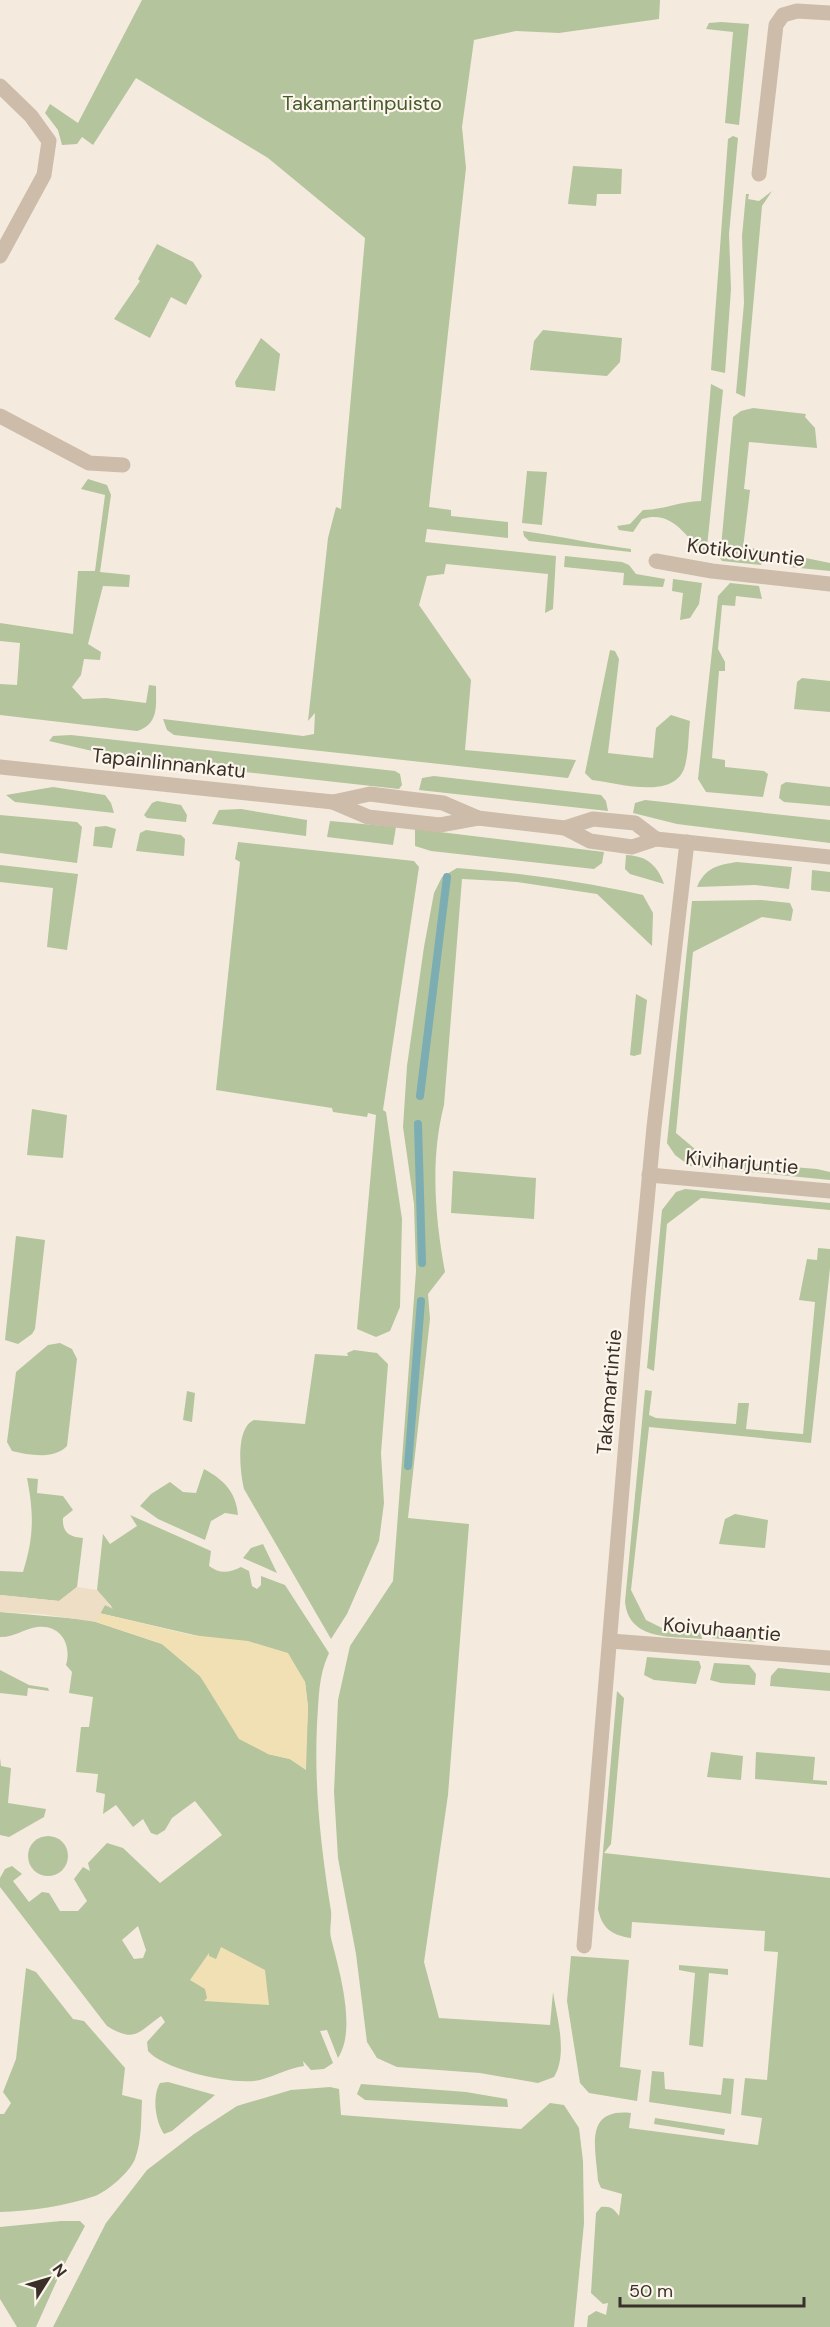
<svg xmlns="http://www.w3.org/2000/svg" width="830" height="2327" font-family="'DM Sans',sans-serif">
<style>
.green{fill:#b4c49d;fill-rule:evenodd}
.sand{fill:#f1e0b4}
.plaza{fill:#eddec5}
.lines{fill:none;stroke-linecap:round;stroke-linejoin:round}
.stream{stroke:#7badb3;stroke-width:8}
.minor{stroke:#cdbca9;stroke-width:15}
.labels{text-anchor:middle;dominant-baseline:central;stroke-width:4.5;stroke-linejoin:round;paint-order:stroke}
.park-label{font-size:20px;fill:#465a2c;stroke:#fbf5eb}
.street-label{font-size:20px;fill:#3a3029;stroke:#fbf5eb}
</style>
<rect width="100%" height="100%" fill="#f4ebde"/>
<!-- green -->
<g class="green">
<polygon points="142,0 660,0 659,19 559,33 516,31 474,40 462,127 466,168 429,507 451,510 451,516 508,522 508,538 427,529 425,542 556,556 553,609 545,613 548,574 446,564 444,574 427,576 419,605 471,680 465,750 576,760 568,778 174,735 167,730 163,719 303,736 314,734 315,713 308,721 328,538 336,507 341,509 365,238 268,158 136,78 93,145 82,137 77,144 62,145 58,130 45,113 50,104 78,123"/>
<polygon points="721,22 749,24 739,125 725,123 733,32 706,29 709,23"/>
<polygon points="733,136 738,138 729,234 731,289 725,373 711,370 728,139"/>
<polygon points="573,166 622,169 621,194 597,194 596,206 568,204"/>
<polygon points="772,191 762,206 745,397 736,393 744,303 742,236 746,194 749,194 748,199 759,201"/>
<polygon points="157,244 193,262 202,276 186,305 171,297 150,338 114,319 140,281 138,279"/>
<polygon points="543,330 622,338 620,362 607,376 530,370 534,341"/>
<polygon points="261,338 280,354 275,391 236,387 235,382"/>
<path d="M 711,384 L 723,390 L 706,557 C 687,538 673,509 642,519 L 633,532 L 619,530 L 617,526 L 630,524 L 643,510 C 663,510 681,501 701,501 Z"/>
<polygon points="753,408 806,414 805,417 815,428 817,448 749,442 744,489 750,490 743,548 763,549 766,554 761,565 722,561 720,558 733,417 741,411"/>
<polygon points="527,471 547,472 542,525 522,523"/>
<path d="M 88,479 L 107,485 L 111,495 L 100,572 L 130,575 L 129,587 L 103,586 L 88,644 L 101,652 L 100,660 L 84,659 L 81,675 L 72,687 L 83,699 L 106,698 L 146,703 L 149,685 L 156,686 C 156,706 159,724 137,731 L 0,715 L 0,684 L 17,685 L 20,643 L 0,641 L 0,623 L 73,634 L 78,571 L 95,571 L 105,495 L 81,489 Z"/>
<path d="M 523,531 C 559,536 594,544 631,549 L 631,552 L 529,541 L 524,536 Z"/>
<polygon points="791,555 830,563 830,571 789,567"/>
<polygon points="565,556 622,562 629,565 636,574 665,579 663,587 623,585 624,573 564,567"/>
<polygon points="673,579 702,583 699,604 690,618 680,620 683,593 672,591"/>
<polygon points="730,583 759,586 762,599 736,596 735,606 722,605 718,649 725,662 725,671 719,671 712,758 725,760 725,767 764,771 768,774 763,797 706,792 698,779 718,596"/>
<path d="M 610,650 L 615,651 L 619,659 L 608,753 L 653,758 L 656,728 L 671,715 L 690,721 C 688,737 689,754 684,769 C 672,800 618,783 592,780 L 585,773 Z"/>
<polygon points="802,678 830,681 830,712 794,709 797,682"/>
<polygon points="71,735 395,771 400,774 402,785 399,789 127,759 49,741 53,736"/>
<polygon points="434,776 601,795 606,801 608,811 419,790 422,778"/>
<polygon points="786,782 830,787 830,806 784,802 779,798 781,785"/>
<polygon points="53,787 105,795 111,803 114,813 15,802 6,795"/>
<polygon points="645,800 830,820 830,843 677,824 633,813 635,803"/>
<polygon points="157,801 181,805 187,815 186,822 147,818 144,815 152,803"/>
<polygon points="241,809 307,820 306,836 212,824 219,810"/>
<polygon points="0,815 77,822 82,827 77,863 0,853"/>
<polygon points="330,821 396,827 393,845 327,837"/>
<polygon points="106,826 116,829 112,848 93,846 95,827"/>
<polygon points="415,829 604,852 602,863 594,869 431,851 415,846"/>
<polygon points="146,830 181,835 185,839 184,856 136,851 140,833"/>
<polygon points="238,842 414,861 419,867 383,1110 386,1112 402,1219 400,1307 390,1331 376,1337 357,1329 376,1115 368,1113 367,1117 333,1112 332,1108 216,1090 238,880 240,862 235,859"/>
<path d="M 626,855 C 647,856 657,865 664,884 L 630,874 L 625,869 Z"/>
<path d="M 737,862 L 792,867 L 789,889 L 755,885 L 697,887 C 705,868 717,865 737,862 Z"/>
<polygon points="0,865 78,874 67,950 47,947 53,888 0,882"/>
<path d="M 457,868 C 520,873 581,881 643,895 L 653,913 L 652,946 L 597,894 L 517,882 L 462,879 L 444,1105 C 430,1159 435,1218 445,1272 L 428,1294 L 430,1319 L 408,1518 L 469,1524 L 448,1795 L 424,1962 L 439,2018 L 550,2025 L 553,1992 C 557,2018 568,2054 554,2077 L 538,2083 L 480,2073 L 397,2067 L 377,2058 L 367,2042 L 356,1954 L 338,1858 L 334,1792 L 338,1700 L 350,1646 L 393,1581 L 416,1271 L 414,1204 L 403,1127 L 407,1066 L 424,947 L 434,893 L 442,877 Z"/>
<polygon points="812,870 830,872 830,892 811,890"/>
<polygon points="761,900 790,903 793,910 791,921 762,917 693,952 676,1133 708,1160 817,1169 830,1172 830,1180 690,1166 675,1155 667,1143 692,901"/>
<polygon points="636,994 647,1000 641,1054 634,1056 630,1055"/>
<polygon points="32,1109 67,1115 63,1158 27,1155"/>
<polygon points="453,1171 536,1178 534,1219 451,1213"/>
<polygon points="685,1189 830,1203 830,1210 701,1198 667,1224 654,1371 647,1368 662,1210 676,1192"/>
<polygon points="16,1236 45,1240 35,1329 32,1334 18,1344 5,1340"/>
<path d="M 818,1248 L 830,1249 L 830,1268 L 811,1443 L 649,1427 L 631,1590 L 646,1620 L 662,1628 L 689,1631 L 692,1627 L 700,1628 L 702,1639 C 671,1636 629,1641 625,1602 L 645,1390 L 652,1391 L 649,1415 L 656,1418 L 736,1424 L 738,1403 L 749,1403 L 746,1429 L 803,1434 L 815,1302 L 799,1300 L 807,1259 L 817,1260 Z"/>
<path d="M 60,1343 L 72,1349 L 77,1359 L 67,1446 C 53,1460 29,1455 12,1451 L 7,1442 L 16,1372 L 48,1345 Z"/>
<path d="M 354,1350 L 377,1353 L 388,1364 L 381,1453 L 384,1503 L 379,1541 L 347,1614 L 331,1639 L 244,1489 C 240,1472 235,1428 254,1420 L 305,1424 L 315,1354 L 348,1356 L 347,1353 Z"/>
<polygon points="187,1391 195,1393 192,1422 183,1420"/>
<path d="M 204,1469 C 224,1480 236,1492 238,1515 L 225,1513 L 211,1521 L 205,1540 L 158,1519 L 140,1506 L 151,1494 L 170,1482 L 183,1492 L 196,1493 Z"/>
<path d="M 27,1478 L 38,1479 L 37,1493 L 63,1496 L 73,1510 L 63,1518 C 62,1533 70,1537 83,1538 L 77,1587 L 59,1601 L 0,1595 L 0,1571 L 23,1572 C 34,1537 34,1514 27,1478 Z"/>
<polygon points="735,1514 768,1520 765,1548 719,1544 725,1519"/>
<path d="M 130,1515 L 211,1551 L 209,1566 C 220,1574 229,1573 241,1567 L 249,1571 L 252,1586 L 257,1589 L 261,1585 L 261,1576 L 285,1585 L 329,1653 C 318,1676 319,1699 317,1724 C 314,1788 321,1848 331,1911 C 332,1920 329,1930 331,1938 C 339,1970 357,2029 338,2058 L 327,2030 L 320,2031 L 333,2063 L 324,2069 L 311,2070 L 303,2061 L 304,2066 C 289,2068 275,2076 260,2080 C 235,2086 164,2070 148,2051 L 147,2042 L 165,2022 L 161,2016 C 137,2033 135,2043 107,2026 L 0,1887 L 0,1878 L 5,1869 L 12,1866 L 22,1874 L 13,1881 L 29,1902 L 42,1892 L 49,1893 L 60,1911 L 78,1911 L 87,1901 L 74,1879 L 83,1867 L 90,1871 L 88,1863 L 107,1843 L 123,1848 L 160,1883 L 222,1835 L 195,1801 L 172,1818 L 165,1830 L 157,1835 L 151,1833 L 143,1819 L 133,1827 L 116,1805 L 103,1814 L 105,1794 L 96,1792 L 98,1774 L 76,1772 L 81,1727 L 89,1727 L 93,1697 L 69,1693 L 72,1672 L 66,1665 C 72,1645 61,1624 37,1627 C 23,1629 16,1637 0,1637 L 0,1612 L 90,1620 L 162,1644 L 200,1676 L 218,1702 L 268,1754 L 290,1759 L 305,1769 L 308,1707 L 305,1682 L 293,1663 L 216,1640 L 99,1613 L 105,1605 L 112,1607 L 97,1590 L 103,1534 L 110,1544 L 137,1526 ZM 138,1926 L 146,1950 L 143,1958 L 134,1959 L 122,1940 Z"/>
<polygon points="263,1544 277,1573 243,1558 251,1548"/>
<polygon points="713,1630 755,1632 758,1636 755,1642 712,1638"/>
<polygon points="647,1657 699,1661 701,1667 696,1684 654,1680 644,1675"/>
<polygon points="714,1663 749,1665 756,1674 755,1685 721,1683 710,1680"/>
<polygon points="778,1668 830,1673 830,1691 770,1686 771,1676"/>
<polygon points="0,1670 29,1685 48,1688 49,1691 28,1688 27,1696 0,1693"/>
<path d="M 617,1691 L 624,1698 L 611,1844 L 604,1853 L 830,1878 L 830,2327 L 587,2327 L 588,2316 L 596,2311 L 606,2315 L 608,2303 L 603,2304 L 591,2293 L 596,2213 L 601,2207 C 611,2206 614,2209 619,2216 L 622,2194 L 601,2188 L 598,2181 C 596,2149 583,2108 631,2113 L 629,2128 L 758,2145 L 762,2118 L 741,2115 L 745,2078 L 767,2080 L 778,1952 L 764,1951 L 765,1931 L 632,1922 L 631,1938 C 611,1935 602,1928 598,1909 Z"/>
<polygon points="711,1752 743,1756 741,1780 707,1777"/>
<polygon points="756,1752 815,1757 813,1780 827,1781 827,1785 755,1779"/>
<polygon points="0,1758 1,1766 11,1768 8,1803 46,1809 44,1817 9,1837 0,1835"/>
<circle cx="48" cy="1856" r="20"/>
<polygon points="571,1956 629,1960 620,2067 641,2070 637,2101 589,2093 580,2083 567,2001"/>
<polygon points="679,1965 728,1969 728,1975 709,1973 703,2047 689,2045 695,1973 679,1970"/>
<path d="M 26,1968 L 36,1972 L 73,2019 L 84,2021 L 125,2068 L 122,2095 L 142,2100 C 141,2119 142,2140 135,2159 C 130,2172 108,2191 95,2196 C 66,2206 30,2211 0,2212 L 0,2114 L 4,2114 L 11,2103 L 3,2092 L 16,2059 Z"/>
<polygon points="652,2071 664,2072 665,2089 721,2095 723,2078 734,2079 731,2114 649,2102"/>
<path d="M 168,2082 L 215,2095 L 172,2131 L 164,2134 C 155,2121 152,2096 160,2083 Z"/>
<polygon points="361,2084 466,2092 507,2099 508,2107 365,2100 357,2094"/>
<polygon points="330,2087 339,2089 341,2115 521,2129 550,2103 564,2105 579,2128 583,2161 584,2223 574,2327 53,2327 106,2223 147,2170 194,2134 237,2106 291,2090"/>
<polygon points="655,2118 725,2129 724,2135 654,2124"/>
<polygon points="61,2221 80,2221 85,2226 63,2267 36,2327 17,2327 0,2299 0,2227"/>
</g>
<!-- sand -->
<g class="sand">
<polygon points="99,1613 191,1635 248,1641 288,1653 305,1682 308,1707 306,1770 290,1759 268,1754 239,1739 200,1676 162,1644 96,1622"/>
<polygon points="221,1947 265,1970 269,2005 204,2001 207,1998 205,1989 190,1980 209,1953 209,1956 216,1959"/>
</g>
<!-- plaza -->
<polygon class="plaza" points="77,1587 97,1590 113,1609 105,1605 96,1622 41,1614 0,1612 0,1595 59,1601"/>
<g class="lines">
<!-- stream -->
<g class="stream">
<polyline points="420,1096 447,877"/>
<polyline points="418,1124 422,1263"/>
<polyline points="408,1466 421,1301"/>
</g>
<!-- minor -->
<g class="minor">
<polyline points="0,86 31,116 49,141 44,175 0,256"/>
<polyline points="759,174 776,25 783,15 797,11 830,13"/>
<polyline points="0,416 89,463 123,465"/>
<polyline points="656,561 712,571 830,584"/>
<polyline points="0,767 333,802 368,817 440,825 478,818"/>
<polyline points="333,802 370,794 409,799 443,803 478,818 565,828 590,841 632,847 656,839 830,857"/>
<polyline points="565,828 593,819 635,823 656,839"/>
<polyline points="649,1175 830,1191"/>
<polyline points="611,1641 830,1658"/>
<polyline points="584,1946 638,1297 654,1127 687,842"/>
</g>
</g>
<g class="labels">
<!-- park labels -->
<g class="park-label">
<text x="362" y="103">Takamartinpuisto</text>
</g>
<!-- street labels -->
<g class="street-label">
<text transform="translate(746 552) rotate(7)">Kotikoivuntie</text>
<text transform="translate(169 763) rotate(6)">Tapainlinnankatu</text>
<text transform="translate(742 1162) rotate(5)">Kiviharjuntie</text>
<text transform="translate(609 1392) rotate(-85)">Takamartintie</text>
<text transform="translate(722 1629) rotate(5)">Koivuhaantie</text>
</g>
</g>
<!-- north arrow -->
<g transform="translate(48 2279) rotate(53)" stroke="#fbf5eb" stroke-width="4.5" paint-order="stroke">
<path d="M0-4.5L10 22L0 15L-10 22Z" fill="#3a3029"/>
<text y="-9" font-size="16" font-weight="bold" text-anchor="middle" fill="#3a3029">N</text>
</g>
<!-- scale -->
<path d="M620 2297v9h184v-9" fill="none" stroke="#3a3029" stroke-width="3"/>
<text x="629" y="2297" font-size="18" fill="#3a3029" stroke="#fbf5eb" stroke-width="4.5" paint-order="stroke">50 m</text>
</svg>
